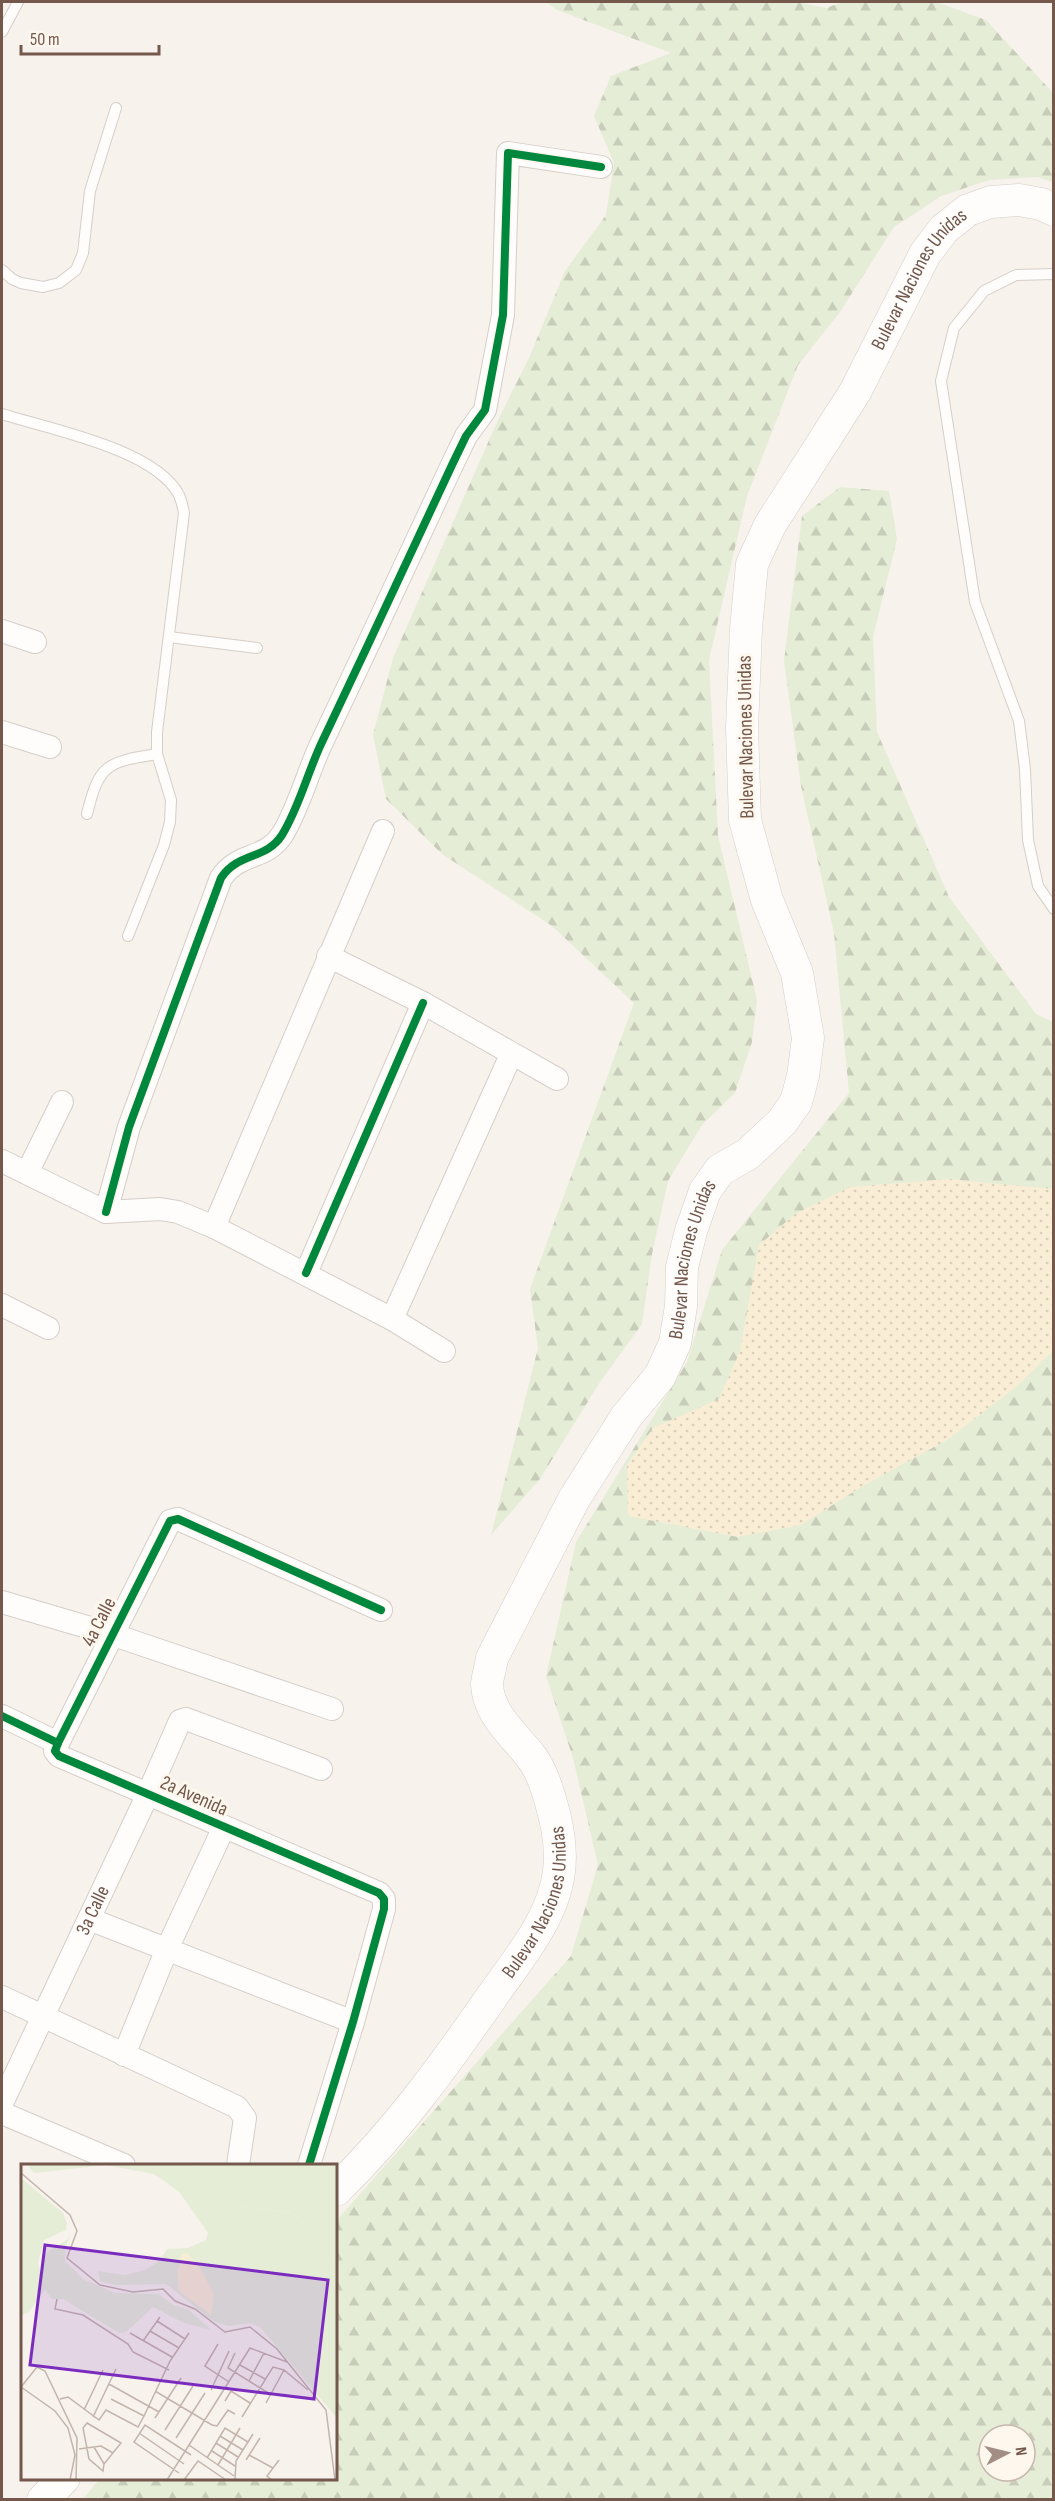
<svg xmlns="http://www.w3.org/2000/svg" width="1055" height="2501" font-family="'Sofia Sans Condensed',sans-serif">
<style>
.forest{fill:url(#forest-firs);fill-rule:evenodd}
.sand{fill:url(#sand-dots)}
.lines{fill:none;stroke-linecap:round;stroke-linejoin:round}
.lane-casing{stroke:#d6cec8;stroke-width:12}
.street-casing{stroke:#d6cec8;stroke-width:24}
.secondary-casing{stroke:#d6cec8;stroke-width:33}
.lane{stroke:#fefdfc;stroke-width:10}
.street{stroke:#fefdfc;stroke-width:22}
.secondary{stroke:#fefdfc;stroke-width:32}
.cycleway-casing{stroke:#fef7ee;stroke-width:11}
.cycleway{stroke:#00873e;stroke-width:8}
.labels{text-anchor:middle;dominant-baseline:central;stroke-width:6;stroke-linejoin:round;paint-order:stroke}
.street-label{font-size:20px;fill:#75584c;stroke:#fef7ee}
.inset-road{fill:none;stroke:#c3b4ac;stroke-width:1.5}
.view{fill:#7b2cbf;fill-opacity:0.15;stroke:#7b2cbf;stroke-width:3}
.inset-edge{fill:none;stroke:#75584c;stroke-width:3}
</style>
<defs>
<pattern id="forest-firs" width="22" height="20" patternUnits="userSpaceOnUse" patternTransform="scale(1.5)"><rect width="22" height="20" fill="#e5edd7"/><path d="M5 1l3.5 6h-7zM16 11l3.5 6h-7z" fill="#c8cdba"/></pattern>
<pattern id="sand-dots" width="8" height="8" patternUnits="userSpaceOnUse" patternTransform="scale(1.5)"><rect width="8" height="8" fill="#f9eed5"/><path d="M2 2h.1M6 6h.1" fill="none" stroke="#d9ceb8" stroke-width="1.8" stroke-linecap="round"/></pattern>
</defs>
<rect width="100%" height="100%" fill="#f7f2ec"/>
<!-- forest -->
<g class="forest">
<polygon points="546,2 796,2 827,8 841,2 936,2 986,20 1053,93 1054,183 1038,177 989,180 941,196 894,227 840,312 798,365 747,496 709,660 718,836 757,1000 752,1042 735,1093 702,1125 668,1181 652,1254 642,1324 600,1382 540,1479 491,1535 538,1348 530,1289 634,1003 552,926 442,854 386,799 373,735 393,658 498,420 529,358 565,271 606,215 614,163 594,116 611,76 671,53 557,10"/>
<path d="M 840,487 L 889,491 L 897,539 L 873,637 L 877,732 L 949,897 L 1036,1014 L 1053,1022 L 1053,2499 L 82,2500 L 100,2479 L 336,2478 L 336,2221 L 571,1956 L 598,1865 L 573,1758 L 546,1676 L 576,1542 L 687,1362 L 722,1250 L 849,1093 L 834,933 L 801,786 L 784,661 L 802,516 ZM 989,2435 L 1025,2435 L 1025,2471 L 989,2471 Z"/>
</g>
<!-- sand -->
<polygon class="sand" points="949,1179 1053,1189 1053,1351 1017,1386 947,1440 861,1487 801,1525 738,1537 628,1516 627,1465 653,1428 719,1399 740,1351 759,1245 795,1214 850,1187"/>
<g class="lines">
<defs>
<g id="lane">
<polyline points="2,32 18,2"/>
<polyline points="2,270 12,279 21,283 43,287 59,283 76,270 83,253 90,191 116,108"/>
<polyline points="1054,274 1016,275 984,291 954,328 941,381 975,602 1019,721 1025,769 1028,840 1038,886 1054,909"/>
<path d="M 2,414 C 49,429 155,449 179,495 C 181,500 183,507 184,513 L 157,732 L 157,754 L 171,800 L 170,822 L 164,845 L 128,936"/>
<polyline points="169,637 257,648"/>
<path d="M 87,814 C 99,764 107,762 157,754"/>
</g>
<g id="street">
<polyline points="2,631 35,642"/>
<polyline points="2,732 50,747"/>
<polyline points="328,956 423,1003 557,1079"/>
<polyline points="2,1161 106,1212 160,1209 178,1212 214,1227 392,1319 444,1351"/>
<polyline points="27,1173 62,1102"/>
<path d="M 106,1212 L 129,1127 L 221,878 C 238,852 266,860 282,835 C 299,808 308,771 322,742 C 366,650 409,557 452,465 L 466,436 L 485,410 L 503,315 L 508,153 L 601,167"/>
<polyline points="214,1227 383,831"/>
<polyline points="306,1273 423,1003"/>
<polyline points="2,1305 48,1328"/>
<polyline points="392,1319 511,1055"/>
<polyline points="2,1602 111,1634 332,1709"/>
<polyline points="2,1716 58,1743 55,1751 59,1756 379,1893 384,1899 384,1909 353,2022 309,2165"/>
<polyline points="58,1743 168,1525 170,1521 178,1519 381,1610"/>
<polyline points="89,1919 353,2022"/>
<polyline points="2,1997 237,2107 245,2118 238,2165"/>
<polyline points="124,2055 167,1949 224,1827"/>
<path id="s1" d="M 2,2103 L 148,1794 L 180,1721 L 186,1719 L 321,1769"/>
<polyline points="2,2113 124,2165"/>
</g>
<g id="secondary">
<path id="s2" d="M 336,2190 C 397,2131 445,2064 493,1995 C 519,1958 554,1917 559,1871 C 562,1848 557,1822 550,1799 C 546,1785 541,1770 532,1758 C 515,1735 489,1716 487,1685 C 487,1677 491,1667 492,1658 L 574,1499 L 626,1417 L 660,1376 L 675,1343 L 681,1306 L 682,1267 L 691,1231 L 705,1191 L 720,1170 L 748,1154 L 782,1122 L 796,1102 L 803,1076 L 808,1038 L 797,973 L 767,900 L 745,820 L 742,728 L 746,629 L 752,564 L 770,525 L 855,392 L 925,254 L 944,229 L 968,210 L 991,202 L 1019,200 L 1041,204 L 1054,210"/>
<polyline points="43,2500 64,2478"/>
</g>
</defs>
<!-- lane casing -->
<use href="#lane" class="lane-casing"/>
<!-- street casing -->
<use href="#street" class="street-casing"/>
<!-- secondary casing -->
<use href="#secondary" class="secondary-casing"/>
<!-- lane -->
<use href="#lane" class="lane"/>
<!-- street -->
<use href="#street" class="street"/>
<!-- secondary -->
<use href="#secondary" class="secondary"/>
<defs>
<g id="cycleway">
<path d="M 106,1212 L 129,1127 L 221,878 C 238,852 266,860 282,835 C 299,808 308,771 322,742 C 366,650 409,557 452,465 L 466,436 L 485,410 L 503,315 L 508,153 L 601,167"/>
<polyline points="306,1273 423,1003"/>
<polyline points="2,1716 58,1743 55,1751 59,1756 379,1893 384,1899 384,1909 353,2022 309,2165"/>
<polyline points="58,1743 168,1525 170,1521 178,1519 381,1610"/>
</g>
</defs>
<!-- cycleway casing -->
<use href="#cycleway" class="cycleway-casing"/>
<!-- cycleway -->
<use href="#cycleway" class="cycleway"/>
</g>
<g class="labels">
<!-- street labels -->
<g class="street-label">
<text stroke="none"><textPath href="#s2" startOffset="2157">Bulevar Naciones Unidas</textPath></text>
<text transform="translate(746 737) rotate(-91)">Bulevar Naciones Unidas</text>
<text stroke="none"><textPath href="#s2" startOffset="1077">Bulevar Naciones Unidas</textPath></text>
<text transform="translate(99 1622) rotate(-63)">4a Calle</text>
<text transform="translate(194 1796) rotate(24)">2a Avenida</text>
<text stroke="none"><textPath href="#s2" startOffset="356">Bulevar Naciones Unidas</textPath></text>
<text stroke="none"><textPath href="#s1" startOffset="213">3a Calle</textPath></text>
</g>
</g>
<!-- overview -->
<g transform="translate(21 2164)">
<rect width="316" height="316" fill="#f7f2ec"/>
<path d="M 6,1 L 84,1 L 13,9 ZM 85,1 L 177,1 L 209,36 L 223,43 L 271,49 L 298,70 L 316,112 L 316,254 L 239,163 L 229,159 L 207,162 L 192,157 L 145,120 L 95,121 L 79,117 L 77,107 L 104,111 L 124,106 L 138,97 L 146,85 L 167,84 L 185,76 L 187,69 L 159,29 L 145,18 L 133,10 ZM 0,14 L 42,49 L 46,59 L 45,66 L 23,76 L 17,99 L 20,110 L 25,89 L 47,75 L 51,67 L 44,85 L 44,97 L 62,115 L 94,129 L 138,130 L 152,141 L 168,146 L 190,166 L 163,159 L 132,143 L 105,168 L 98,169 L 42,135 L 31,135 L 24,126 L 7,149 L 0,151 Z" fill="#e5edd7"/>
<path d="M 166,89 L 180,105 L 193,131 L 190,151 L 158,127 L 156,109 L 161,90 Z" fill="#f9eed5"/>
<path d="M 177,1 L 316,1 L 316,113 L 298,70 L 271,49 L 223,43 L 209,36 Z" fill="#e5edd7"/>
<path class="inset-road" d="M 0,9 L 49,51 L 56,67 L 46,94 L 79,121 L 112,128 L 142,125 L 154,137 L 174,145 L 204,168 L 229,163 L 256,185 L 305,246 L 314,316M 36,135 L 34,145 L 62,151 L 107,180 L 112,188 L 148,206M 136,157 L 164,175M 129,167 L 158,184M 109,169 L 151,193M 122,177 L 139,153M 197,180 L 184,202 L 208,218M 214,189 L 207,204 L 249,230M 219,201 L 244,215M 16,203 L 24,207 L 56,274 L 55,316M 228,217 L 243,189M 88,220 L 138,248M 0,223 L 34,247 L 47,264 L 54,291 L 49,316M 0,223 L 16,203M 190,226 L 208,187M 134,227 L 191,261 L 196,262 L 207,246 L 214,250M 39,235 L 47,233 L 78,256 L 85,246 L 117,263 L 123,252M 90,235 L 123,252 L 149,197 L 168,169M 204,237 L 210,227 L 229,239M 245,239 L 263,206M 63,246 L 82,206M 72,253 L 95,205M 221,253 L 252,203 L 263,206 L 287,226M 134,254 L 160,214M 66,259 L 100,279 L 83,300 L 82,307 L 68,295 L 62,264 ZM 144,266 L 172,222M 118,269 L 163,300M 199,272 L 222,286M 155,274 L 184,229M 195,279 L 217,293M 168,281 L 213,312M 73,283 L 83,300M 58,285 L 80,282 L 92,289M 191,287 L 214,302M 228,291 L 252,304M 186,294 L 204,264 L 227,278M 225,296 L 239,274M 197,301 L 219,264M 158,309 L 113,278 L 124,261 L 170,291M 146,316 L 229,184 L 266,198M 163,316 L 177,297 L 205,316M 214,316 L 215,297 L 232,270M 251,316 L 246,312 L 258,296"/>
<path class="view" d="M 24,81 L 307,116 L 293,235 L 9,201 Z"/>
<rect width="316" height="316" class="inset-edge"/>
</g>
<!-- border -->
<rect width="1055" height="2501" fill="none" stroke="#75584c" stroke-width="6"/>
<!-- north arrow -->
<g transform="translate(1007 2453) rotate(83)"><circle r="28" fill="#fef7ee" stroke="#c7b7ad" stroke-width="1.5"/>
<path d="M0-4.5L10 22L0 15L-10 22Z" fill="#a28e84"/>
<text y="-9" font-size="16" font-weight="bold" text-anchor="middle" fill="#75584c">N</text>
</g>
<!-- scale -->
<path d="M21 45v9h138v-9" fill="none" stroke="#75584c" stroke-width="3"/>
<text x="30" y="45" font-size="18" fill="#75584c" stroke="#fef7ee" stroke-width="4.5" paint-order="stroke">50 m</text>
</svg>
